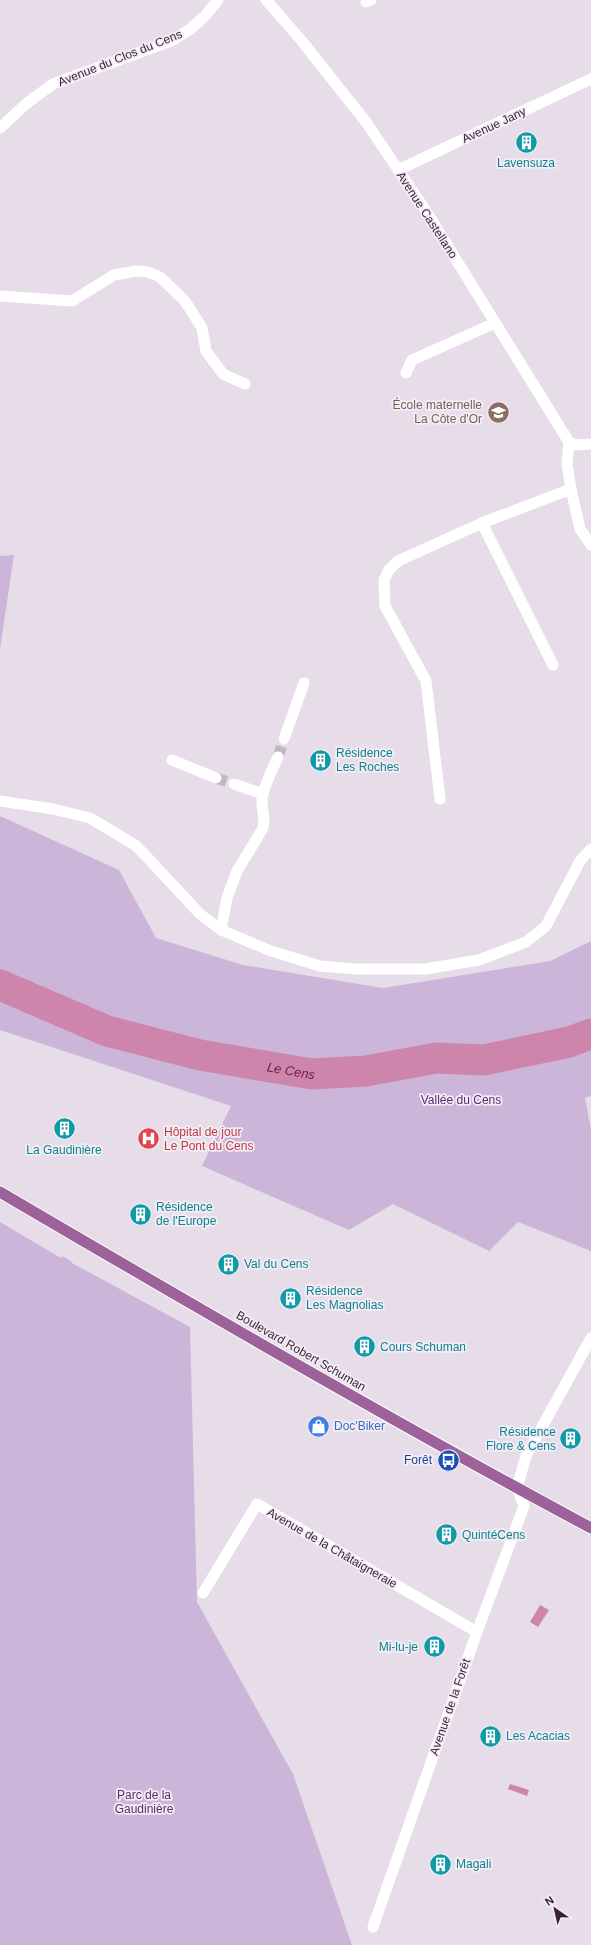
<svg xmlns="http://www.w3.org/2000/svg" width="591" height="1945" font-family="Arial,sans-serif">
<style>
.green{fill:#cbb6da}
.water{fill:#ce85ab}
.lines{fill:none;stroke-linecap:round;stroke-linejoin:round}
.river{stroke:#ce85ab;stroke-width:31}
.minor-tunnel{stroke:#c4b7c5;stroke-width:11;stroke-dasharray:11 5.5;stroke-linecap:butt}
.primary-casing{stroke:#fff;stroke-width:13}
.minor{stroke:#fff;stroke-width:11}
.primary{stroke:#9e629a;stroke-width:11}
.labels{text-anchor:middle;dominant-baseline:central;stroke-width:3.5;stroke-linejoin:round;paint-order:stroke}
.street-label{font-size:12px;fill:#381f37;stroke:#f4edf6}
.culture-label{font-size:12px;fill:#0d838f;stroke:#f4edf6;text-anchor:start}
.education-label{font-size:12px;fill:#785e54;stroke:#f4edf6;text-anchor:end}
.park-label{font-size:12px;fill:#5a2b6d;stroke:#f4edf6}
.health-label{font-size:12px;fill:#be3a42;stroke:#f4edf6;text-anchor:start}
.shop-label{font-size:12px;fill:#366cbe;stroke:#f4edf6;text-anchor:start}
.transit-label{font-size:12px;fill:#164399;stroke:#f4edf6;text-anchor:end}
.water-label{font-size:13px;font-style:italic;fill:#721b48;stroke:#f4edf6}
</style>
<rect width="100%" height="100%" fill="#e7dde9"/>
<!-- green -->
<g class="green">
<polygon points="14,555 0,649 0,556"/>
<polygon points="0,816 119,870 156,938 243,965 383,988 550,961 591,941 591,1096 585,1098 591,1129 591,1251 518,1222 489,1251 393,1204 349,1230 202,1166 231,1106 0,1030"/>
<polygon points="0,1222 61,1258 63,1256 72,1262 72,1263 190,1327 197,1602 293,1774 352,1945 0,1945"/>
</g>
<!-- water -->
<g class="water">
<polygon points="540,1605 549,1610 538,1627 530,1622"/>
<polygon points="510,1784 529,1790 527,1796 508,1789"/>
</g>
<g class="lines">
<!-- river -->
<path class="river" id="s1" d="M 0,985 L 107,1031 L 200,1055 L 312,1074 L 366,1071 L 436,1058 L 484,1060 L 569,1042 L 591,1034"/>
<!-- minor-tunnel -->
<g class="minor-tunnel">
<polyline points="278,757 284,739"/>
<polyline points="216,778 234,784"/>
</g>
<defs>
<path id="primary" d="M 0,1192 C 196,1307 392,1421 591,1528"/>
</defs>
<!-- primary casing -->
<use href="#primary" class="primary-casing"/>
<!-- minor -->
<g class="minor">
<polyline points="266,0 301,40 366,122 426,211 569,442 575,445 591,444"/>
<polyline points="366,2 371,0"/>
<polyline points="0,128 27,103 53,84 171,41 189,30 204,17 218,0"/>
<polyline points="398,170 591,79"/>
<polyline points="0,296 72,301 114,275 136,271 148,272 160,277 185,301 202,328 206,351 223,374 245,384"/>
<polyline points="406,373 412,360 495,323"/>
<polyline points="569,442 567,464 571,489 580,529 591,545"/>
<polyline points="482,523 553,665"/>
<polyline points="284,739 304,683"/>
<polyline points="172,760 216,778"/>
<polyline points="234,784 263,794"/>
<polyline points="440,799 426,681 385,606 384,580 389,570 398,561 482,523 571,489"/>
<polyline points="0,801 53,809 90,818 135,845 146,856 200,914 221,930 271,951 320,966 355,969 425,969 479,960 526,942 546,926 580,861 591,849"/>
<path d="M 221,930 L 227,898 L 237,871 L 263,828 C 266,818 261,809 262,799 C 264,785 272,770 278,757"/>
<polyline points="203,1593 257,1504 477,1632"/>
<polyline points="373,1927 477,1632 524,1506 517,1488 526,1456 591,1338"/>
</g>
<!-- primary -->
<use href="#primary" class="primary"/>
</g>
<!-- icons -->
<defs>
<symbol id="building-disc" viewBox="-11 -11 22 22"><circle r="9.5" fill="#0f9aa8" stroke="#f4edf6"/><path d="M-4-6H4V6H1V3H-1V6H-4ZM-2.5-4.3h1.7v1.8h-1.7ZM.8-4.3h1.7v1.8H.8ZM-2.5-1h1.7V.8h-1.7ZM.8-1h1.7V.8H.8Z" fill="#fff"/></symbol>
<symbol id="school-disc" viewBox="-11 -11 22 22"><circle r="9.5" fill="#8d6e63" stroke="#f4edf6"/><path d="M0-5L7-2L0 1L-7-2ZM-4 1L0 2.5L4 1V4Q0 6-4 4Z" fill="#fff"/></symbol>
<symbol id="hospital-disc" viewBox="-11 -11 22 22"><circle r="9.5" fill="#e0444e" stroke="#f4edf6"/><path d="M-5-5h3v3.5h4V-5h3V5h-3V1.5h-4V5h-3Z" fill="#fff"/></symbol>
<symbol id="shop-disc" viewBox="-11 -11 22 22"><circle r="9.5" fill="#3f7fe0" stroke="#f4edf6"/><path d="M-5-2.5h2.3a2.7 3.5 0 0 1 5.4 0H5L5.5 6h-11ZM-1.5-2.5h3a1.5 2.3 0 0 0-3 0Z" fill="#fff"/></symbol>
<symbol id="bus-disc" viewBox="-11 -11 22 22"><circle r="9.5" fill="#1a4fb4" stroke="#f4edf6"/><path d="M-5-6H5V4H4V6H2V4H-2V6H-4V4H-5ZM-3.5-4V0h7V-4ZM-3.5 1.2v1.5H-2V1.2ZM2 1.2v1.5H3.5V1.2Z" fill="#fff"/></symbol>
</defs>
<g fill-rule="evenodd">
<use href="#building-disc" x="514" y="130" width="25" height="25"/>
<use href="#school-disc" x="486" y="400" width="25" height="25"/>
<use href="#building-disc" x="308" y="748" width="25" height="25"/>
<use href="#building-disc" x="52" y="1116" width="25" height="25"/>
<use href="#hospital-disc" x="136" y="1126" width="25" height="25"/>
<use href="#building-disc" x="128" y="1202" width="25" height="25"/>
<use href="#building-disc" x="216" y="1252" width="25" height="25"/>
<use href="#building-disc" x="278" y="1286" width="25" height="25"/>
<use href="#building-disc" x="352" y="1334" width="25" height="25"/>
<use href="#shop-disc" x="306" y="1414" width="25" height="25"/>
<use href="#building-disc" x="558" y="1426" width="25" height="25"/>
<use href="#bus-disc" x="436" y="1448" width="25" height="25"/>
<use href="#building-disc" x="434" y="1522" width="25" height="25"/>
<use href="#building-disc" x="422" y="1634" width="25" height="25"/>
<use href="#building-disc" x="478" y="1724" width="25" height="25"/>
<use href="#building-disc" x="428" y="1852" width="25" height="25"/>
</g>
<g class="labels">
<!-- street labels -->
<g class="street-label">
<text transform="translate(120 58) rotate(-22)">Avenue du Clos du Cens</text>
<text transform="translate(494 125) rotate(-25)">Avenue Jany</text>
<text transform="translate(427 215) rotate(57)">Avenue Castellano</text>
<text transform="translate(301 1351) rotate(30)">Boulevard Robert Schuman</text>
<text transform="translate(332 1548) rotate(30)">Avenue de la Châtaigneraie</text>
<text transform="translate(450 1707) rotate(-71)">Avenue de la Forêt</text>
</g>
<!-- culture labels -->
<g class="culture-label">
<text x="526" y="163" text-anchor="middle">Lavensuza</text>
<text x="336" y="753">Résidence<tspan x="336" dy="14">Les Roches</tspan></text>
<text x="64" y="1150" text-anchor="middle">La Gaudinière</text>
<text x="156" y="1207">Résidence<tspan x="156" dy="14">de l'Europe</tspan></text>
<text x="244" y="1264">Val du Cens</text>
<text x="306" y="1291">Résidence<tspan x="306" dy="14">Les Magnolias</tspan></text>
<text x="380" y="1347">Cours Schuman</text>
<text x="556" y="1432" text-anchor="end">Résidence<tspan x="556" dy="14">Flore &amp; Cens</tspan></text>
<text x="462" y="1535">QuintéCens</text>
<text x="418" y="1647" text-anchor="end">Mi-lu-je</text>
<text x="506" y="1736">Les Acacias</text>
<text x="456" y="1864">Magali</text>
</g>
<!-- education labels -->
<g class="education-label">
<text x="482" y="405">École maternelle<tspan x="482" dy="14">La Côte d'Or</tspan></text>
</g>
<!-- park labels -->
<g class="park-label">
<text x="461" y="1100">Vallée du Cens</text>
<text x="144" y="1795">Parc de la<tspan x="144" dy="14">Gaudinière</tspan></text>
</g>
<!-- health labels -->
<g class="health-label">
<text x="164" y="1132">Hôpital de jour<tspan x="164" dy="14">Le Pont du Cens</tspan></text>
</g>
<!-- shop labels -->
<g class="shop-label">
<text x="334" y="1426">Doc'Biker</text>
</g>
<!-- transit labels -->
<g class="transit-label">
<text x="432" y="1460">Forêt</text>
</g>
<!-- water labels -->
<g class="water-label">
<text stroke="none"><textPath href="#s1" startOffset="305">Le Cens</textPath></text>
</g>
</g>
<!-- north arrow -->
<g transform="translate(555 1909) rotate(326)" stroke="#f4edf6" stroke-width="3" paint-order="stroke">
<path d="M0-3L7 15L0 10L-7 15Z" fill="#381f37"/>
<text y="-6" font-size="11" font-weight="bold" text-anchor="middle" fill="#381f37">N</text>
</g>
</svg>
